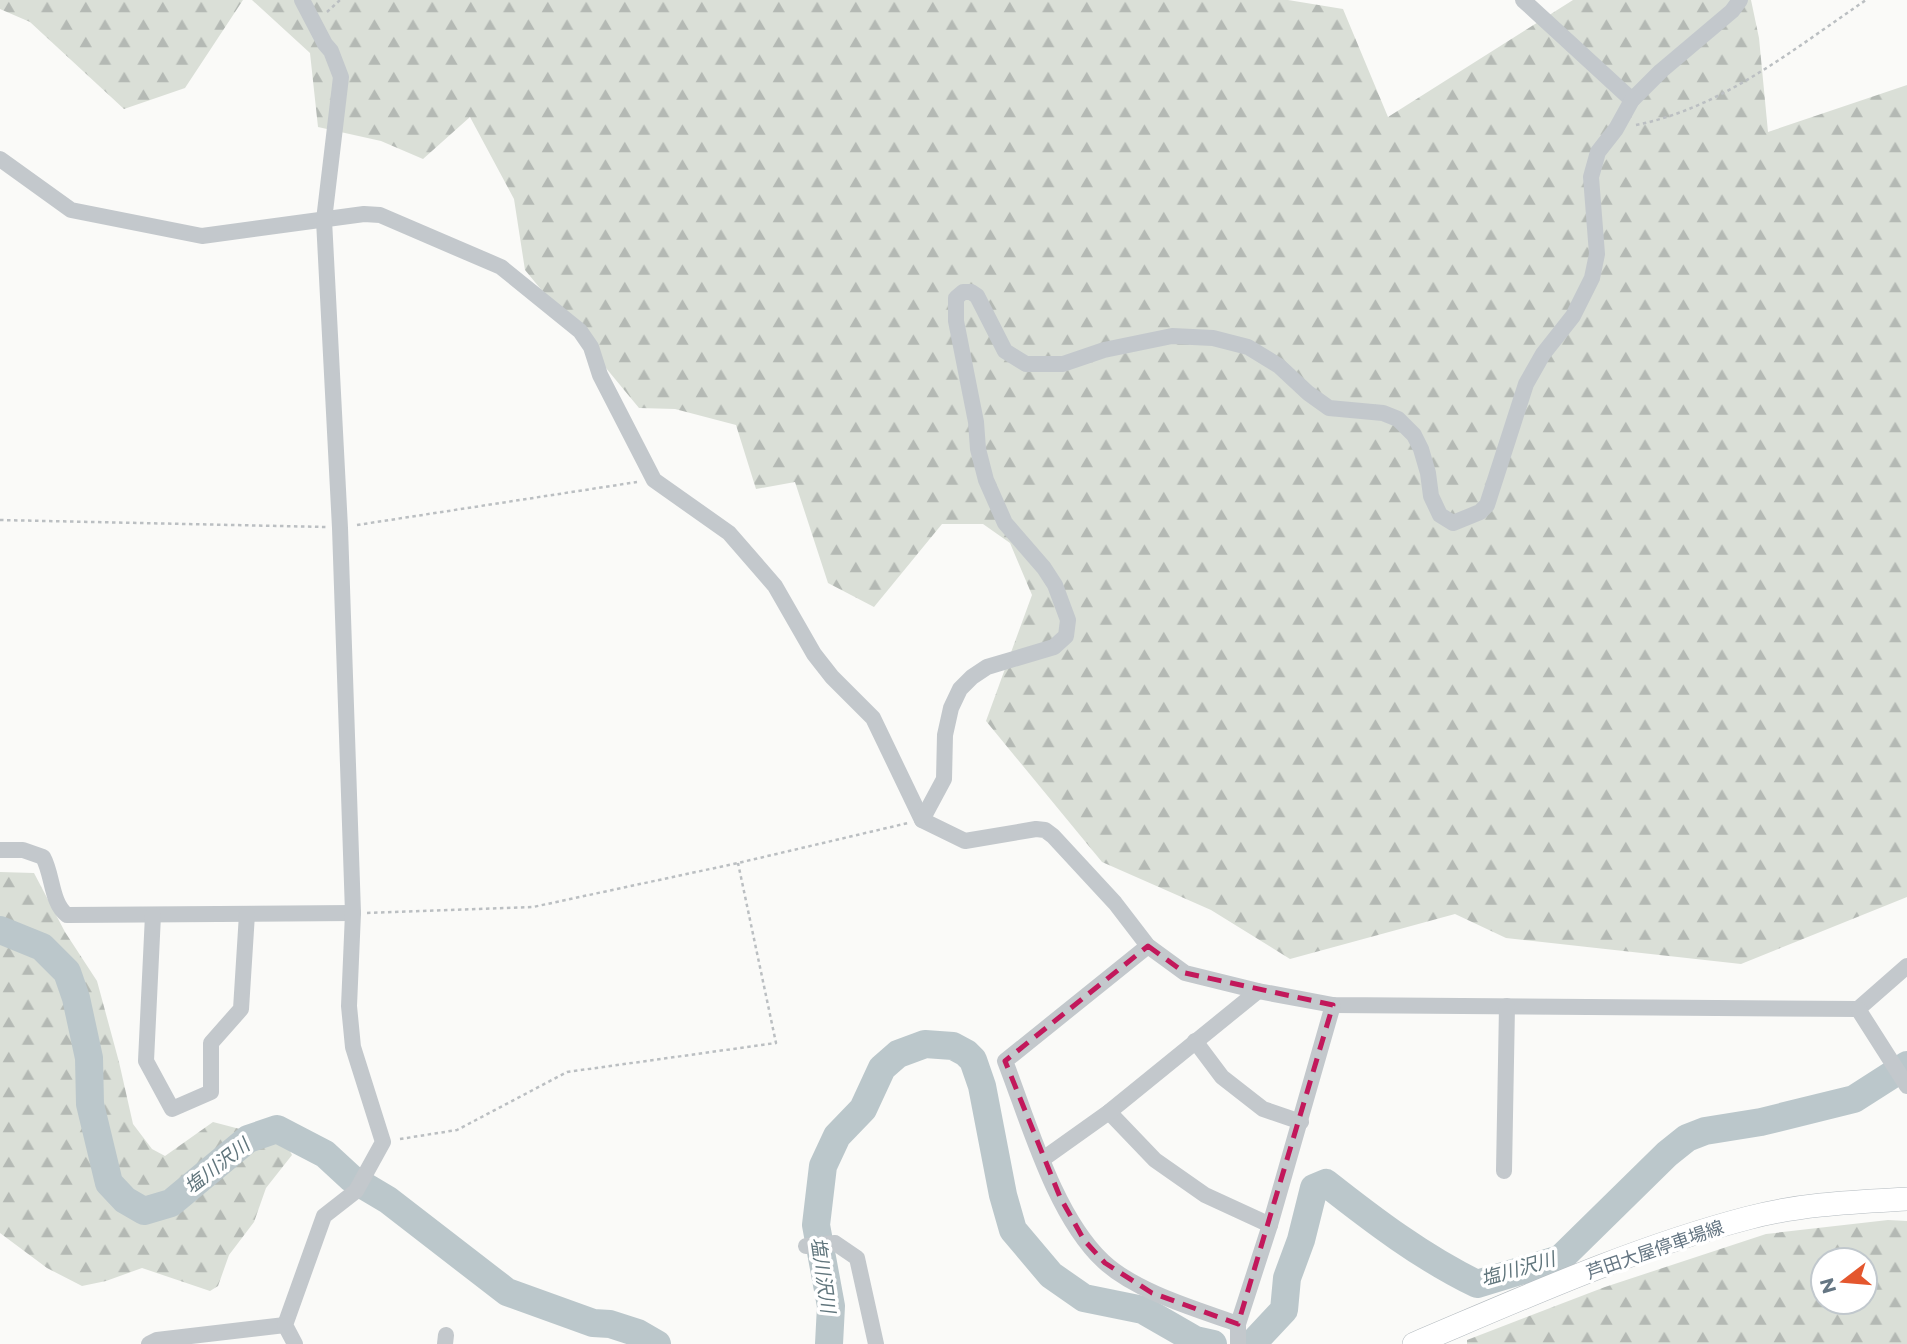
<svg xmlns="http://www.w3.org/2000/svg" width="1907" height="1344" font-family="Montserrat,'Noto Sans JP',sans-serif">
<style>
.forest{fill:url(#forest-firs);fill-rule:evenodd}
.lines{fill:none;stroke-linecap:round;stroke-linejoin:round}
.river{stroke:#bbc7cb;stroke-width:28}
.secondary-casing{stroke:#b3babf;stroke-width:24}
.path{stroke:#bbbfc2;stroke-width:2.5;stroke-dasharray:3.5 3.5;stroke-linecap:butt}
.minor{stroke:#c3c8cc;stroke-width:16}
.secondary{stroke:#fff;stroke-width:23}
.marked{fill:none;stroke:#c2185b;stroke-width:5;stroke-dasharray:14 9;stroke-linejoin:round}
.labels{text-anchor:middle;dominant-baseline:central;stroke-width:7;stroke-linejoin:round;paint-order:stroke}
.street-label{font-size:18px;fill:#657683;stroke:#fff}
.water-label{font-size:19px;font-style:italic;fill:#60757c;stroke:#fff}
</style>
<defs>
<pattern id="forest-firs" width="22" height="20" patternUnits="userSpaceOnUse" patternTransform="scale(1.75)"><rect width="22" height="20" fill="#dadfd7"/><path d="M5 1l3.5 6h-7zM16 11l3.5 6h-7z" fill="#b4b9b4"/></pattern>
</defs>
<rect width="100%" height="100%" fill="#fafaf8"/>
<!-- forest -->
<g class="forest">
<polygon points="0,0 243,0 185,88 124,109 30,22 0,9"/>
<polygon points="252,0 1288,0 1343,9 1388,117 1573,0 1751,0 1759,38 1768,132 1907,85 1907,897 1741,964 1506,938 1455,914 1290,959 1211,910 1102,862 986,721 1032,595 1010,543 983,524 942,524 874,607 828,583 795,482 756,489 736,425 675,409 639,408 525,270 514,199 470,117 423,159 381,141 318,127 310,53"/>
<polygon points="0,872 34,873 65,932 97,981 119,1062 133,1124 152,1149 165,1156 213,1122 285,1141 292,1155 266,1188 254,1222 229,1255 218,1286 210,1291 142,1268 106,1281 82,1286 47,1268 0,1233"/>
<path d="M 1888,1220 L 1907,1221 L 1907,1344 L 1467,1344 L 1467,1340 L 1605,1287 L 1766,1234 ZM 1823,1260 L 1865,1260 L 1865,1302 L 1823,1302 Z"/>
</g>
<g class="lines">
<!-- river -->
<g class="river">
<polyline points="0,930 42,947 67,972 76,998 89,1058 90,1104 109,1183 125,1200 144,1211 171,1203 248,1139 277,1129 325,1154 351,1178 388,1200 507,1292 593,1323 610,1324 638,1333 657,1344"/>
<polyline points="829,1344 831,1306 816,1225 823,1166 837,1136 863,1109 882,1068 898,1054 925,1044 953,1046 966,1053 973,1060 982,1086 1003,1195 1013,1230 1051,1275 1084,1298 1143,1310 1195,1340 1213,1344"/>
<path d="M 1252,1344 L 1284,1310 L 1287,1278 L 1301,1240 L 1314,1188 L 1326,1183 C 1373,1220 1423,1258 1477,1284 L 1560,1259 L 1667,1154 L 1687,1138 L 1705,1131 L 1761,1122 L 1854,1099 L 1907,1065"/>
</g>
<defs>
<path id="secondary" d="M 1414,1344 C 1523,1298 1633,1248 1748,1218 C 1800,1204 1854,1202 1907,1199"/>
</defs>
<!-- secondary casing -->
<use href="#secondary" class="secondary-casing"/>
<!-- path -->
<g class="path">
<polyline points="327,12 340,0"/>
<path d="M 1636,125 C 1722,108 1795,48 1866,0"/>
<polyline points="0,520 326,527"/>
<polyline points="357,525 637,482"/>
<polyline points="367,913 533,907 738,863 908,823"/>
<polyline points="400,1139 457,1130 567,1072 776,1043 738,863"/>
</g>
<!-- minor -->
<g class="minor">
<polyline points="1523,0 1632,100"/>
<polyline points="0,159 71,210 202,236 364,214 380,215 501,267 580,331 591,347 600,375 654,480 729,533 775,586 814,654 832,677 873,718 922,820 965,841 1036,829 1045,830 1053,836 1115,903 1148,946 1185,973 1258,991 1333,1005 1858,1009 1907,966"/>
<polyline points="922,820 944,779 945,735 951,708 960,689 972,677 987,667 1054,647 1066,636 1068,620 1055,585 1044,568 1005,523 986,480 978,449 976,422 956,321 956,298 963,292 971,292 977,296 1005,351 1026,364 1063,364 1104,350 1172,336 1213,338 1248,347 1279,366 1308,393 1329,408 1383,413 1398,419 1414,435 1421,449 1428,473 1431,496 1440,515 1453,523 1480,512 1487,505 1526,384 1543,354 1573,316 1592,278 1597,254 1591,177 1598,152 1616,129 1632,100 1661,71 1732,11 1740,0"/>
<path d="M 0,850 L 23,850 L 43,857 C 53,875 51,903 67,915 L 353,913"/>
<polyline points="153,915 146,1061 172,1109 211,1092 211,1043 241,1009 247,914"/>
<path d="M 1148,946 L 1005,1061 C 1029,1123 1055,1216 1103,1261 C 1136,1292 1196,1309 1238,1324"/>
<polyline points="1858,1009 1907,1086"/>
<polyline points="1195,1041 1222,1077 1263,1109 1301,1122"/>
<polyline points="1109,1112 1155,1160 1205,1195 1270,1225"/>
<polyline points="1043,1159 1109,1112 1258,991"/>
<polyline points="1504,1171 1507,1006"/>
<polyline points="806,1246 835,1243 857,1258 876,1344"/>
<polyline points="149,1344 157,1340 285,1325"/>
<polyline points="295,1344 285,1325 324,1216 356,1191 383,1142 353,1047 349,1006 353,913 340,528 324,220 341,77 331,51 325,44 302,0"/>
<polyline points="445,1344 446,1335"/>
<polyline points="1238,1344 1238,1324 1270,1225 1333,1005"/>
</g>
<!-- secondary -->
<use href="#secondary" class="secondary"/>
</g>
<!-- marked area -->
<path class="marked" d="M 1148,946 L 1185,973 L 1333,1005 L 1238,1324 L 1152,1293 L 1105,1263 L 1084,1240 L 1060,1197 L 1005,1061 Z"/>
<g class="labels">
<!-- street labels -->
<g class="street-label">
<text transform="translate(1655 1250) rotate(-19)">芦田大屋停車場線</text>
</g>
<!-- water labels -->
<g class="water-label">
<text transform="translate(217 1166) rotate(-38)">塩川沢川</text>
<text transform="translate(1518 1269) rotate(-16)">塩川沢川</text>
<text transform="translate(823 1275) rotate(82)">塩川沢川</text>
</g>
</g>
<!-- north arrow -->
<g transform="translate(1844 1281) rotate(254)"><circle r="33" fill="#ffffff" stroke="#c1c8cd" stroke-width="2"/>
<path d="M0-5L12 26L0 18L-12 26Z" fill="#e4572e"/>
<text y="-10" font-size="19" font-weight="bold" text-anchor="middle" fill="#657683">N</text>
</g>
</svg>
